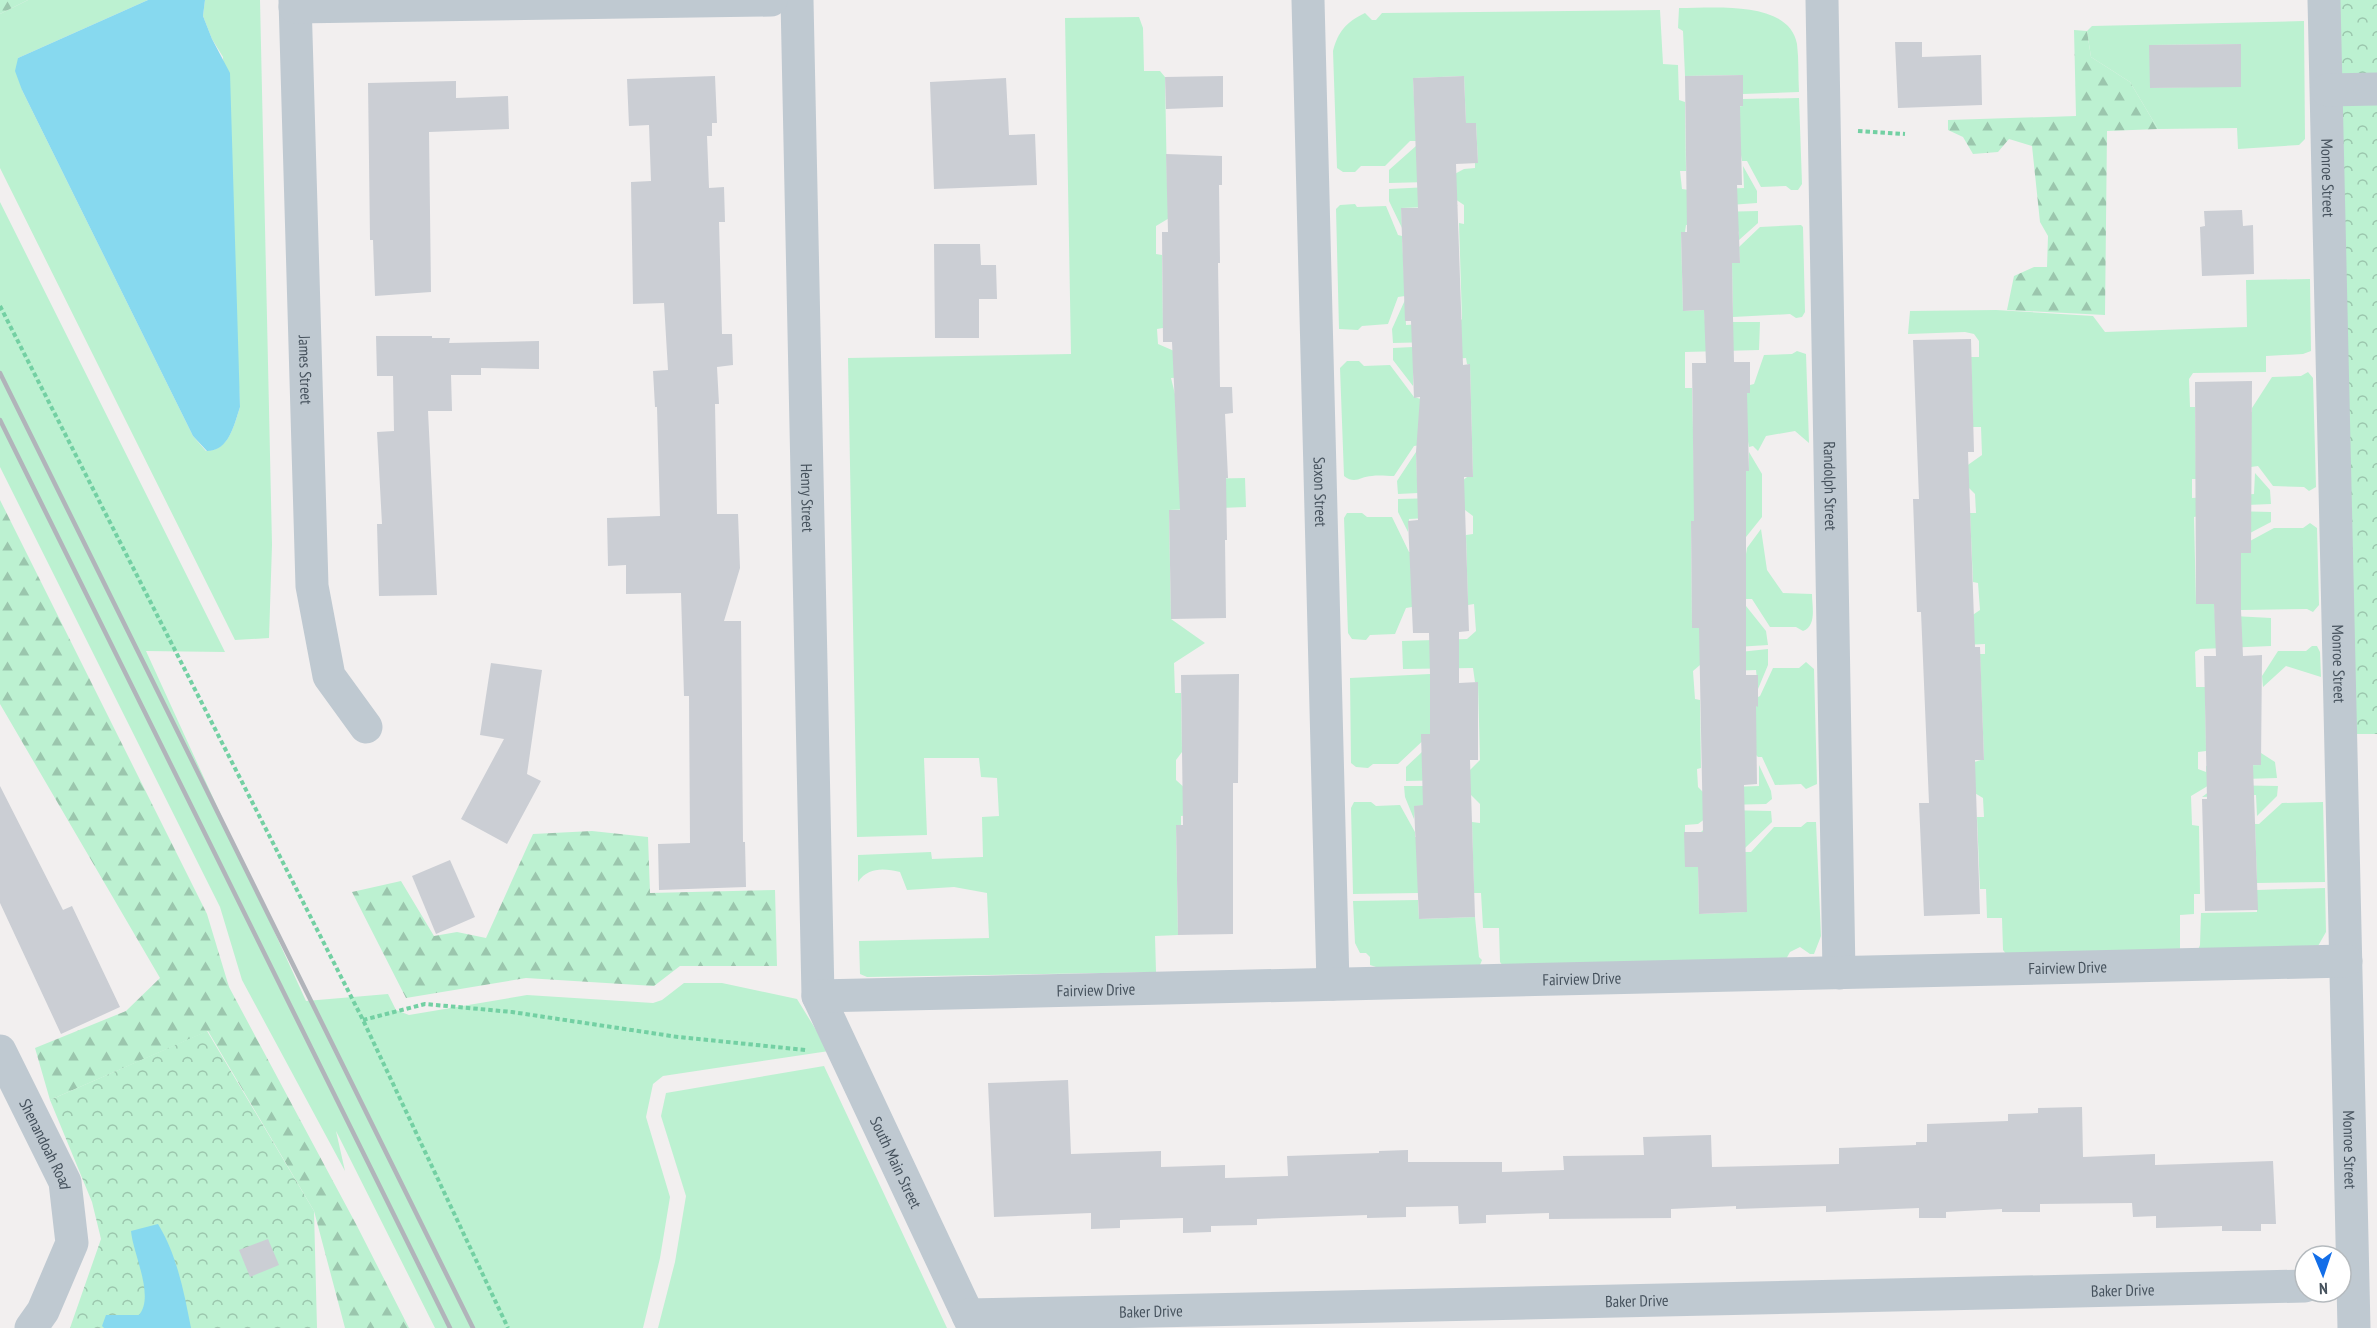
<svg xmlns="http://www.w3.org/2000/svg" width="2377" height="1328" font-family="'PT Sans Narrow',sans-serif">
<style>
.green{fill:#bcf1d1;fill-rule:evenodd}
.forest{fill:url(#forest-firs)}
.park{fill:url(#park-crowns)}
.water{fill:#87d9ef}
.building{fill:#cbced4}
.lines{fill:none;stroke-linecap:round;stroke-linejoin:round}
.path{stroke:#73d0a3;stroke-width:4;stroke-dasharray:4.5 3;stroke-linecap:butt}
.minor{stroke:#bfc9d1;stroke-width:33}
.rail{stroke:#b1b4ba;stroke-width:4.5}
.labels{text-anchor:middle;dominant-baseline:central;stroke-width:5;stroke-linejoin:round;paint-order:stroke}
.street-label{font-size:16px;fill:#46525d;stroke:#fff}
</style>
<defs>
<pattern id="forest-firs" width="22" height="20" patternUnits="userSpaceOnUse" patternTransform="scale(1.5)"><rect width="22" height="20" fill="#bcf1d1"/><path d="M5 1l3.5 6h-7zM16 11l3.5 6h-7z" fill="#9bc6ad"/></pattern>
<pattern id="park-crowns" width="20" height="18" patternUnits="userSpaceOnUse" patternTransform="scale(1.5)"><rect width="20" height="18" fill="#bcf1d1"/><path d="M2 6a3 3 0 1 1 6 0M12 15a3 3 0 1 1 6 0" fill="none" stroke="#9bc6ad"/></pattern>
</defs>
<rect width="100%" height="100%" fill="#f2efef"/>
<!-- green -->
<g class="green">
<path d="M 28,0 L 148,0 L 18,58 L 22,90 L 193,436 L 206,451 C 229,451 234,425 240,407 L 223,57 L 212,39 L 203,16 L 205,0 L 260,0 L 272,545 L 269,638 L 235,640 L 0,168 L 0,14 Z"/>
<path d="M 1679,8 C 1716,8 1789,0 1797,44 C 1799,60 1798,76 1799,92 L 1743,94 L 1742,75 L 1685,76 L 1683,31 L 1678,28 Z"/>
<path d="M 1660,10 L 1663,64 L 1678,65 L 1679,100 L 1685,102 L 1686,171 L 1680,171 L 1682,189 L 1689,190 L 1697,224 L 1686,225 L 1685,232 L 1681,233 L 1683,311 L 1704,310 L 1705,322 L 1760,322 L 1759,350 L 1685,352 L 1685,388 L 1692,388 L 1694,472 L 1749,471 L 1749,452 L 1762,474 L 1762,517 L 1746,537 L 1746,521 L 1691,521 L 1692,628 L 1746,628 L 1746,606 L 1766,631 L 1768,645 L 1720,648 L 1693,671 L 1695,699 L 1700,700 L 1701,768 L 1697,769 L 1698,787 L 1703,792 L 1704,788 L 1759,786 L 1759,765 L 1771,791 L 1772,799 L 1766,804 L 1724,805 L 1698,824 L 1685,825 L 1685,867 L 1698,867 L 1699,914 L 1746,912 L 1745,852 L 1751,852 L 1774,827 L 1801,827 L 1807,822 L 1816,822 L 1821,936 L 1814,954 L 1810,954 L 1800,947 L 1790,952 L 1785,961 L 1503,966 L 1500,962 L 1499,928 L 1483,928 L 1481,893 L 1474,893 L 1472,822 L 1480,823 L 1480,804 L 1458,782 L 1480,760 L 1478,683 L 1475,682 L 1473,668 L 1403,669 L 1402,641 L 1467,639 L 1476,631 L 1474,604 L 1468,605 L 1466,535 L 1473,534 L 1473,516 L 1445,495 L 1467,477 L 1473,477 L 1470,365 L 1467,364 L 1466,358 L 1454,359 L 1440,343 L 1462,319 L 1459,223 L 1464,224 L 1464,205 L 1434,185 L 1464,169 L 1475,168 L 1475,163 L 1478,163 L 1476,123 L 1466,123 L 1464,76 L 1413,78 L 1416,141 L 1410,141 L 1385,166 L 1361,166 L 1355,172 L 1343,172 L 1337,168 L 1333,51 C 1338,32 1346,22 1365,13 L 1372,20 L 1376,20 L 1382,13 Z"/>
<path d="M 1139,17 L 1143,28 L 1144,71 L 1160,71 L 1165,77 L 1167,186 L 1186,208 L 1156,226 L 1156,254 L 1162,255 L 1163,328 L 1157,329 L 1158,344 L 1202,363 L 1189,377 L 1171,378 L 1196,479 L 1245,478 L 1246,507 L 1169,510 L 1171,619 L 1205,643 L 1174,663 L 1175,693 L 1181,693 L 1182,752 L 1176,760 L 1176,780 L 1199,801 L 1191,815 L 1181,816 L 1181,825 L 1176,825 L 1178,935 L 1155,936 L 1156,972 L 867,977 L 860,974 L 859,941 L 989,938 L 987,893 L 954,887 L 907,890 L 900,872 C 884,868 868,867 858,882 L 858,855 L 931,852 L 932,859 L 983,857 L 982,817 L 999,816 L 997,778 L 981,777 L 979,758 L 924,758 L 927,835 L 857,837 L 848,358 L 1071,354 L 1065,18 Z"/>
<path d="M 2304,21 L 2305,139 L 2299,145 L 2238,149 L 2237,128 L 2158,129 L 2130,82 L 2091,57 L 2087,31 L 2092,26 ZM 2240,44 L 2241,86 L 2150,88 L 2150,45 Z"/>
<polygon points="1799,98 1802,184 1798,190 1791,190 1786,186 1761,187 1747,161 1742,161 1733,107 1743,106 1743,99"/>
<polygon points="1416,146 1428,182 1389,183 1389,170"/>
<polygon points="1743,166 1757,191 1757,203 1716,206 1694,190 1744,188"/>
<polygon points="1429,187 1458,206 1401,208 1402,228 1389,201 1389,189"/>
<polygon points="0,202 225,652 146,651 306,1001 388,994 396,1010 409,1015 527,995 653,1003 662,1000 684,983 722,983 797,999 829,1051 663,1076 653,1084 646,1117 670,1197 660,1258 643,1328 435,1328 336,1131 345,1171 242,980 220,907 0,467"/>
<polygon points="1355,204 1357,207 1386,206 1398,235 1402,236 1405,296 1398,297 1388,324 1362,326 1358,330 1339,329 1336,209 1340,205"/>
<polygon points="1758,211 1758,223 1739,240 1739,232 1716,212"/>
<polygon points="1801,225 1803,227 1805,312 1802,317 1796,318 1790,314 1733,317 1732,263 1740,263 1739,247 1760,227"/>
<polygon points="2310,279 2311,351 2303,354 2266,356 2266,372 2193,373 2189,379 2190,407 2195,407 2196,479 2192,479 2192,498 2254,494 2255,473 2270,490 2271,504 2222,506 2209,514 2194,517 2196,604 2214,604 2215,615 2271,618 2271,646 2200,649 2195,652 2196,687 2205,687 2206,751 2198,752 2198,769 2206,772 2206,766 2261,765 2261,753 2275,762 2277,778 2211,780 2211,784 2191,796 2192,825 2199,826 2200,894 2194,894 2194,914 2180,915 2180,950 2007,955 2003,950 2002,918 1987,918 1986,889 1980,889 1977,817 1984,817 1983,798 1953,780 1968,764 1984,759 1980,654 1985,654 1985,644 1963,645 1949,631 1980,610 1978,583 1973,582 1970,513 1976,513 1975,494 1955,474 1982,455 1981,427 1973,427 1971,357 1979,357 1979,341 1974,334 1965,332 1908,334 1910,311 1996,310 2093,316 2105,332 2247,327 2246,280"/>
<polygon points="1405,300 1406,325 1455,322 1434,342 1393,343 1392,329"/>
<polygon points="1433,346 1452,365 1413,366 1413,386 1393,360 1393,348"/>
<polygon points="1797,351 1806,354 1809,443 1795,431 1766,436 1758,451 1753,446 1749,447 1748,441 1741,441 1740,393 1750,393 1750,385 1754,384 1764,355 1792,354"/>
<path d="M 1347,361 L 1359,361 L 1364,366 L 1390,365 L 1414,397 L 1421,399 L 1421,445 L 1414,446 L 1394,476 C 1387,476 1379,475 1372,476 C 1360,476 1356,485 1344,476 L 1340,368 Z"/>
<polygon points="2308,372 2313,378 2316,487 2309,491 2304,487 2273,486 2258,466 2251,467 2243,413 2252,412 2252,408 2272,377 2301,376"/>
<polygon points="1416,452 1417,479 1438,492 1398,494 1397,481"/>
<polygon points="1438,498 1464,516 1409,519 1408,532 1398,512 1398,499"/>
<polygon points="2231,511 2271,512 2271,522 2250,533"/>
<polygon points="1347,513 1362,513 1367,517 1392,517 1409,552 1417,552 1412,607 1406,608 1395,634 1370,635 1366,640 1352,639 1348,633 1344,518"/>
<polygon points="2310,523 2317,528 2319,605 2313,612 2307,609 2241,610 2241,553 2250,553 2250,541 2274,528 2303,528"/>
<path d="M 1761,529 L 1767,570 L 1783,593 L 1812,594 C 1812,606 1817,626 1803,631 L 1796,627 L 1770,627 L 1752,599 L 1746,599 L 1737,554 L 1746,554 L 1747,548 Z"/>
<polygon points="2312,646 2317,646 2320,652 2321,677 2286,666 2263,687 2262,676 2278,651 2306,651"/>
<polygon points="1768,649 1768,665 1758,689 1756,670 1701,672 1721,654"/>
<polygon points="1806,662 1814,669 1817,784 1806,789 1801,784 1775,785 1762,757 1758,757 1756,755 1748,706 1758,706 1758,697 1760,696 1773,668 1799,668"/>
<polygon points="1430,674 1430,734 1398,764 1373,764 1368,768 1356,767 1351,763 1350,678"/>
<polygon points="1422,752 1453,780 1406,781 1406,767"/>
<polygon points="2218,785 2278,786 2277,796 2257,816 2256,795 2202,797"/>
<polygon points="1404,786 1452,786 1471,804 1415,806 1414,819 1405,797"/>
<polygon points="1354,802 1371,802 1376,806 1400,805 1415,832 1415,837 1423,837 1418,893 1353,894 1351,808"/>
<polygon points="2323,802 2325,882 2257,883 2255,824 2259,824 2282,803"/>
<polygon points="1724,810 1771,811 1772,822 1745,848 1744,831 1701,832"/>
<polygon points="2325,888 2326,932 2318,946 2198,950 2200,945 2201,913 2257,912 2257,890"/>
<polygon points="1418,900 1419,919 1475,917 1479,957 1482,960 1480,965 1382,969 1370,965 1370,957 1366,953 1360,953 1355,943 1353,901"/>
<polygon points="824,1066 947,1328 658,1328 675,1262 686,1196 661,1116 666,1093"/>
</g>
<!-- forest -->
<g class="forest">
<polygon points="0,0 28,0 0,14"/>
<polygon points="2074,30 2087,31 2091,57 2130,82 2158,129 2107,131 2105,315 2007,310 2014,276 2034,267 2047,267 2048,236 2040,222 2032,146 2009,139 1998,152 1973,154 1963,137 1948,130 1948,120 2076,116"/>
<polygon points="0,500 207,914 229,987 357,1226 409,1328 345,1328 314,1211 208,1031 50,1100 35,1048 126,1011 160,978 0,704"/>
<polygon points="592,831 648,837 650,893 775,890 777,966 680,966 654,986 526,978 406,998 352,892 401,881 434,936 457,932 486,938 533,834"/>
</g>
<!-- park -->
<g class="park">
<polygon points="2324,0 2377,0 2377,734 2340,734"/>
<polygon points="207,1031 314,1211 317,1328 70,1328 101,1239 92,1202 50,1100"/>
</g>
<!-- water -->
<g class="water">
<path d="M 148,0 L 205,0 L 203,16 L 212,39 L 230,73 L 240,407 C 234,425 229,451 207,451 L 193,436 L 22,90 L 15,71 L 18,58 Z"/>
<path d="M 158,1224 C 177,1255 184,1292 191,1328 L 104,1328 L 102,1326 L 106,1315 L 139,1315 C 155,1296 133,1254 131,1231 Z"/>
</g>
<!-- building -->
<g class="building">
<polygon points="1895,42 1922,42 1922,57 1981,55 1982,105 1898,108"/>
<polygon points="2241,44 2241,87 2150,88 2149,45"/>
<polygon points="1743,75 1743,106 1740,106 1742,185 1737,185 1740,263 1732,263 1733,317 1734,362 1750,362 1750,393 1747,393 1749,471 1746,471 1746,675 1758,675 1758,707 1756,706 1757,784 1744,785 1747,912 1699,914 1698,867 1685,867 1684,832 1703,832 1699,628 1692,628 1691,521 1694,521 1692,363 1706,363 1704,310 1683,311 1681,232 1687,232 1685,76"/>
<polygon points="715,76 717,123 712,123 712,136 707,136 709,188 724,187 725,222 719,222 722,334 732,334 733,365 717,367 719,404 715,404 717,514 738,514 740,568 724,621 741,621 743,842 745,842 746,887 659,890 658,844 690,843 689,696 684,696 681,593 626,594 626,565 608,566 607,518 660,516 657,407 655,407 653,371 668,370 664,303 633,304 631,182 651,181 649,125 629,126 627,79"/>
<polygon points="1223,76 1223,107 1166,109 1165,77"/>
<polygon points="1464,76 1466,123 1476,123 1478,163 1456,164 1463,365 1470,364 1473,477 1464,477 1469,631 1459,632 1459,683 1478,682 1478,760 1470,760 1475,917 1419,919 1414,806 1423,805 1421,734 1430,734 1430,674 1429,633 1413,633 1408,521 1418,520 1416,452 1420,397 1414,398 1411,321 1405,321 1401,208 1418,208 1413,78"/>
<polygon points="1006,78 1009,135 1035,134 1037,185 934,189 930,82"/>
<polygon points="456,81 456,98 508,96 509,129 429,132 431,292 375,296 373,240 370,240 368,83"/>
<polygon points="1166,154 1222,156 1222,185 1219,185 1220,263 1218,263 1220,387 1232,387 1233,413 1225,414 1228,478 1226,478 1227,540 1225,540 1226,618 1171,619 1169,510 1180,510 1172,342 1163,342 1162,232 1168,232"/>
<polygon points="2242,210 2243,226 2253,225 2254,274 2202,276 2200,227 2205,226 2204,211"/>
<polygon points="934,244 980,244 981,265 996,265 997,299 979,299 979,338 935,338"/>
<polygon points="376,336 432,336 432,338 450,338 449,343 539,341 539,369 481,368 481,375 451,375 452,411 428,411 437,595 379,596 377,524 382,524 377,432 394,431 393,376 377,376"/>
<polygon points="1971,339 1974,452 1968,452 1975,647 1980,647 1984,760 1975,760 1980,914 1924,916 1919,803 1929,803 1921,612 1917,612 1913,499 1919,499 1913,340"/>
<polygon points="2252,381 2251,553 2241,553 2241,610 2243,656 2262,655 2261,765 2253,765 2258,910 2205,911 2202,799 2207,799 2204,656 2216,656 2214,604 2196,604 2195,382"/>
<polygon points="491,663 542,670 527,774 541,781 507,844 461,819 504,739 480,735"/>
<polygon points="1239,674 1238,783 1233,783 1233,934 1178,935 1176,825 1183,825 1181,675"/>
<polygon points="0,786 63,910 72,906 120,1007 61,1034 0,903"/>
<polygon points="450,860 475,917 436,934 412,876"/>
<polygon points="1068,1080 1071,1154 1161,1151 1161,1167 1225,1165 1225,1178 1288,1176 1287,1156 1379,1153 1379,1151 1408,1150 1408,1162 1502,1162 1502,1172 1564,1170 1563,1156 1644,1155 1643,1137 1711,1135 1712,1167 1839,1164 1839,1148 1916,1145 1916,1142 1927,1142 1927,1124 2008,1121 2008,1114 2038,1113 2038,1108 2082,1107 2083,1157 2155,1154 2155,1165 2273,1161 2276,1224 2261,1224 2261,1231 2222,1231 2222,1226 2156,1228 2156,1216 2133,1217 2132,1203 2040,1204 2040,1212 2002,1212 2002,1209 1946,1212 1946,1218 1919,1218 1919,1208 1826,1212 1826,1206 1736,1209 1736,1206 1671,1209 1671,1218 1549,1219 1549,1213 1486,1215 1486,1223 1459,1224 1458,1206 1406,1207 1406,1217 1367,1218 1367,1215 1257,1219 1257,1225 1211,1226 1211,1232 1183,1233 1183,1218 1120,1220 1120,1228 1091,1229 1091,1213 994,1217 988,1083"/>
<polygon points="268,1239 279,1265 250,1277 239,1250"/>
</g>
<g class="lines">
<!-- path -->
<g class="path">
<polyline points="1858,131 1905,134"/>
<polyline points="0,306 363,1020 508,1328"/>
<polyline points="363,1020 425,1004 512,1012 678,1037 806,1050"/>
</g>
<!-- minor -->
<g class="minor">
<path id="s1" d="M 295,0 L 312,586 L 329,676 L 366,727"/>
<path id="s2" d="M 797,0 L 818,996 L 974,1328"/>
<path id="s3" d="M 1308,0 L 1333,984"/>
<path id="s4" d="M 1822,0 L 1839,973"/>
<path id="s5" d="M 2324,0 L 2354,1328"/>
<polyline points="295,7 771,0"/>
<polyline points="2327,90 2377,89"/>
<path id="s6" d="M 818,996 L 2346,961"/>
<path id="s7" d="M 0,1051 L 65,1182 L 72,1243 L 43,1311 L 31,1328"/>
<path id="s8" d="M 968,1315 L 2305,1286"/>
</g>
<!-- rail -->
<g class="rail">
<polyline points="0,373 473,1328"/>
<polyline points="0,420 450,1328"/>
</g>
</g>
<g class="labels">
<!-- street labels -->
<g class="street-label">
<text stroke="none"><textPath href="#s5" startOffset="178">Monroe Street</textPath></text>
<text stroke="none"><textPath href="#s1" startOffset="370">James Street</textPath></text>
<text stroke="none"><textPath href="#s4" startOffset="486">Randolph Street</textPath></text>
<text stroke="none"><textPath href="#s3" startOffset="492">Saxon Street</textPath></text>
<text stroke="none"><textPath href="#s2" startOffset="498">Henry Street</textPath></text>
<text stroke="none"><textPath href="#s5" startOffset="664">Monroe Street</textPath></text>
<text stroke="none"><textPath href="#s6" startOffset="1250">Fairview Drive</textPath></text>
<text stroke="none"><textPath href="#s6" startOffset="764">Fairview Drive</textPath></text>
<text stroke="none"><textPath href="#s6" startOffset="278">Fairview Drive</textPath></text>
<text stroke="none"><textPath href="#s7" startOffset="104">Shenandoah Road</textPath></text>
<text stroke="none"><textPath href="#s5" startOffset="1150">Monroe Street</textPath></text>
<text stroke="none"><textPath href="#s2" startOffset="1180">South Main Street</textPath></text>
<text stroke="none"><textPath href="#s8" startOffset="1155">Baker Drive</textPath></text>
<text stroke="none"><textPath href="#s8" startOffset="669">Baker Drive</textPath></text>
<text stroke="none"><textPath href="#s8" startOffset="183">Baker Drive</textPath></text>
</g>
</g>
<!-- north arrow -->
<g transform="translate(2323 1274) rotate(178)"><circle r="28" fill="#ffffff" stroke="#b5babe" stroke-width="1.5"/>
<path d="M0-4.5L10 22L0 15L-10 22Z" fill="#136ee8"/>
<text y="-9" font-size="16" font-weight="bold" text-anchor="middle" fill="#46525d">N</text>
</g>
</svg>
